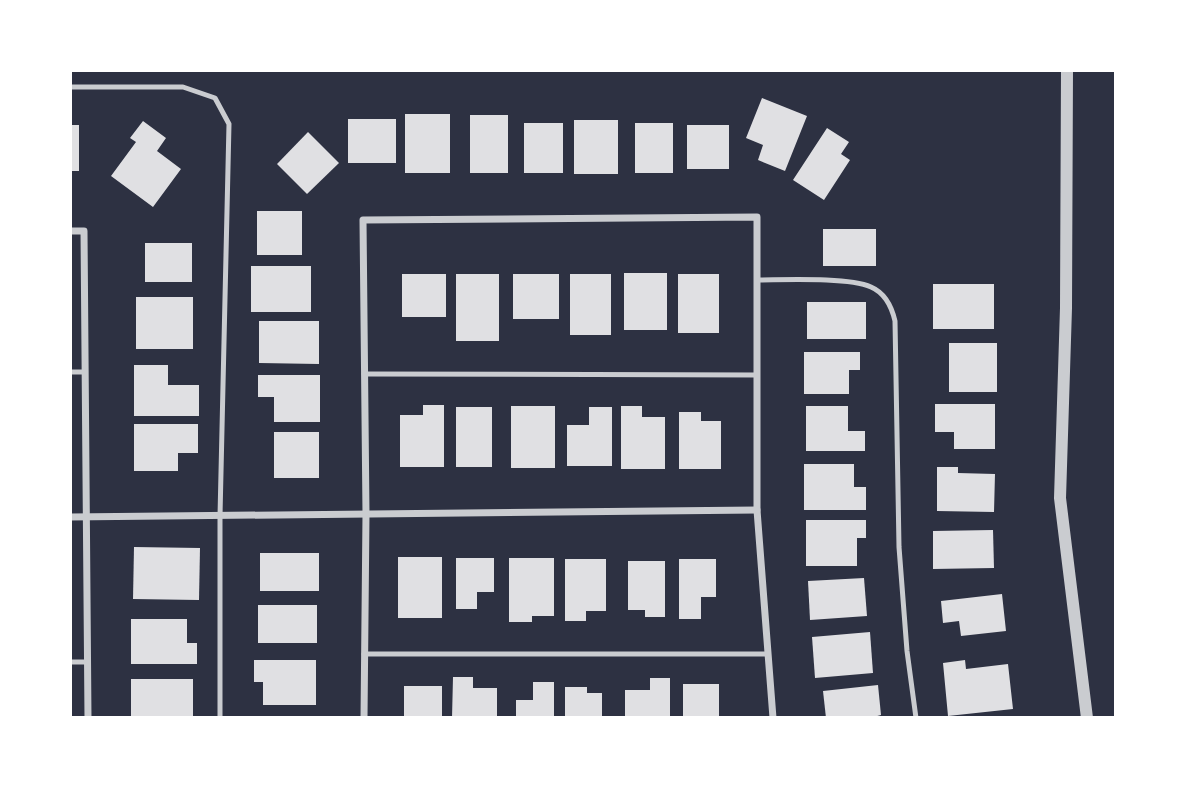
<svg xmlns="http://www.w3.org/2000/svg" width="1186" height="788" font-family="Mulish,sans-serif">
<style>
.building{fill:#e0e0e3}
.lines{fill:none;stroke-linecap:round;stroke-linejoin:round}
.service{stroke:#caccd0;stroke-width:5}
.minor{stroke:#caccd0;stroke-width:7}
.tertiary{stroke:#caccd0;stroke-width:12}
</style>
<rect width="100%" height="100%" fill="#2d3142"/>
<!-- building -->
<g class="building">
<polygon points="762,98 807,116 785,171 758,160 763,145 746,138"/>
<rect x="405" y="114" width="45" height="59"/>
<rect x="470" y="115" width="38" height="58"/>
<rect x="348" y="119" width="48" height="44"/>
<rect x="574" y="120" width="44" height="54"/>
<polygon points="143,121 166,138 157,151 181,169 153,207 111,176 136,142 130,138"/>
<rect x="524" y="123" width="39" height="50"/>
<rect x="635" y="123" width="38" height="50"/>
<rect x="70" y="125" width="9" height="46"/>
<rect x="687" y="125" width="42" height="44"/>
<polygon points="827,128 849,142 841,154 850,160 824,200 793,180"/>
<polygon points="308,132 339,163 307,194 277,164"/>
<rect x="257" y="211" width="45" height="44"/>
<rect x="823" y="229" width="53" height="37"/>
<rect x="145" y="243" width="47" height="39"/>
<rect x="251" y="266" width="60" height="46"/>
<rect x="624" y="273" width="43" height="57"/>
<rect x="402" y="274" width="44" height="43"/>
<rect x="456" y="274" width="43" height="67"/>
<rect x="513" y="274" width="46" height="45"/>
<rect x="570" y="274" width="41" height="61"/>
<rect x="678" y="274" width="41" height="59"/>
<rect x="933" y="284" width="61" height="45"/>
<rect x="136" y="297" width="57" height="52"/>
<rect x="807" y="302" width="59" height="37"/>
<polygon points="259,321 319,321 319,364 259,363"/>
<rect x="949" y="343" width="48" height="49"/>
<polygon points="804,352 860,352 860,370 849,370 849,394 804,394"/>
<polygon points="134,365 168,365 168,385 199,385 199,416 134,416"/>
<polygon points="258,375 320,375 320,422 274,422 274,397 258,397"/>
<polygon points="935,404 995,404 995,449 954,449 954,432 935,432"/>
<polygon points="423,405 444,405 444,467 400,467 400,415 423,415"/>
<rect x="511" y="406" width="44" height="62"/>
<polygon points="621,406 642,406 642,417 665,417 665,469 621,469"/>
<polygon points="806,406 848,406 848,431 865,431 865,451 806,451"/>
<rect x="456" y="407" width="36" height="60"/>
<polygon points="589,407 612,407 612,466 567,466 567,425 589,425"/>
<polygon points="679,412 701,412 701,421 721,421 721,469 679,469"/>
<polygon points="134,424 198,424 198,453 178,453 178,471 134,471"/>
<rect x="274" y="432" width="45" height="46"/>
<polygon points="804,464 854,464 854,487 866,487 866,510 804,510"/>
<polygon points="937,467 958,467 958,473 995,474 994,512 937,511"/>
<polygon points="806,520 866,520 866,538 857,538 857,566 806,566"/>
<polygon points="993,530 994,568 933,569 933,531"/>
<polygon points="134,547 200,548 199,600 133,599"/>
<rect x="260" y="553" width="59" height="38"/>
<rect x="398" y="557" width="44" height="61"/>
<polygon points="456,558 494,558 494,592 477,592 477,609 456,609"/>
<polygon points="509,558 554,558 554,616 532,616 532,622 509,622"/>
<polygon points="565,559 606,559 606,611 586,611 586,621 565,621"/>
<polygon points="679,559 716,559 716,597 701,597 701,619 679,619"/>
<polygon points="628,561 665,561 665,617 645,617 645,610 628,610"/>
<polygon points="864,578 867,616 810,620 808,581"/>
<polygon points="1002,594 1006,631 961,636 959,621 943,623 941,601"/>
<rect x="258" y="605" width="59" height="38"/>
<polygon points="131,619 187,619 187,643 197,643 197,664 131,664"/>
<polygon points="870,632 873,673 815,678 812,637"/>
<polygon points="254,660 316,660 316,705 263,705 263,682 254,682"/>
<polygon points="965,660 966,669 1008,664 1013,709 948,716 943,663"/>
<polygon points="453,677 473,677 473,688 497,688 497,718 452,718"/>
<polygon points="650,678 670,678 670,718 625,718 625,690 650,690"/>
<rect x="131" y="679" width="62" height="39"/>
<polygon points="533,682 554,682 554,718 516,718 516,700 533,700"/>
<rect x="683" y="684" width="36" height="34"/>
<polygon points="878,685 881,715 870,718 826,718 823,691"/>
<rect x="404" y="686" width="38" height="32"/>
<polygon points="565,687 587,687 587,693 602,693 602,718 565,718"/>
</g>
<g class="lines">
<!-- service -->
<g class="service">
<polyline points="70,87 183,87 215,98 229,124 220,516 220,718"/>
<path d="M 757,280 C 784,280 848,277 871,287 C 885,293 892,308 895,321 L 899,547 L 907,651 L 916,718"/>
<polyline points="70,372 85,372"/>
<polyline points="364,374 757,375"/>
<polyline points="364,654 768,654"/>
<polyline points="70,662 88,662"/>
</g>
<!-- minor -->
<g class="minor">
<polyline points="70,231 84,231 88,718"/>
<polyline points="70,517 757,510"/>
<polyline points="364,718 366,514 363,220 757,217 757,510 773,718"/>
</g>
<!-- tertiary -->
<polyline class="tertiary" points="1067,70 1066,308 1060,498 1087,718"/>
</g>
<!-- border -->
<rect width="1186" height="788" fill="none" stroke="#ffffff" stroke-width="144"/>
</svg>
